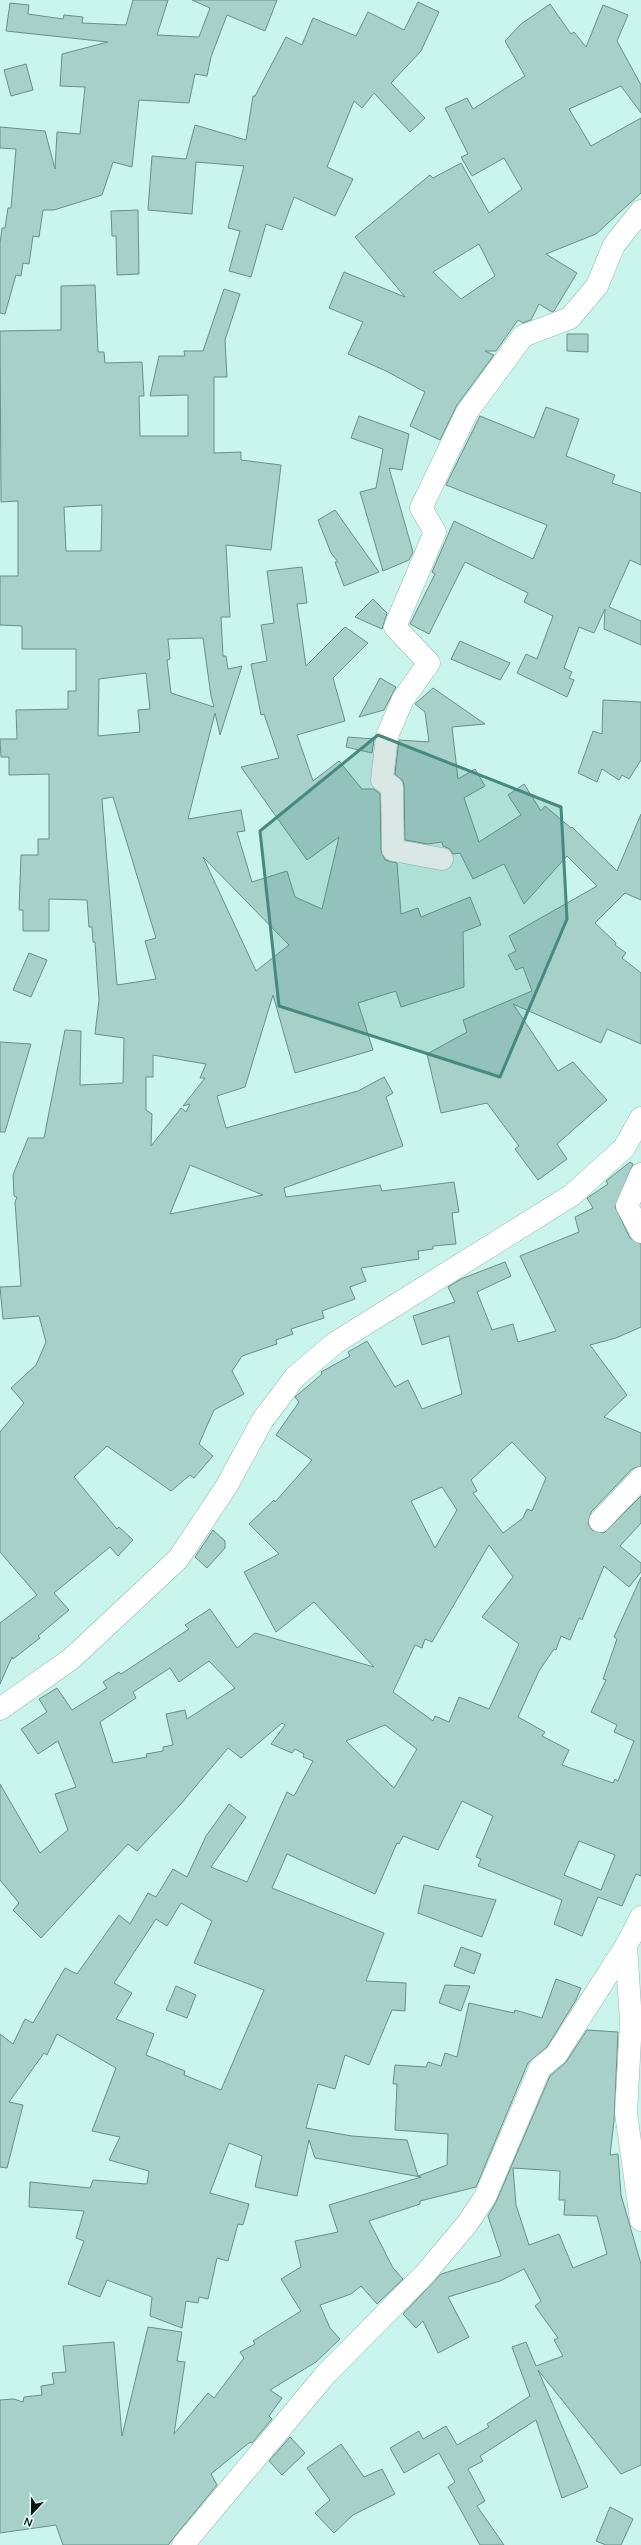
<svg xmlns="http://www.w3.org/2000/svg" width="641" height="2545" font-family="'Nunito Sans',sans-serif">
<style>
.building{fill:#a6d0c8;stroke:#689089;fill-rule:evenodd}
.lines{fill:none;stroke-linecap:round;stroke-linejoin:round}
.minor-casing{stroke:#90b9b1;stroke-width:23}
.minor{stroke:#fff;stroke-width:22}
.marked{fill:#468a7f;fill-opacity:0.2;stroke:#468a7f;stroke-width:3;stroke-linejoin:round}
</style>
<rect width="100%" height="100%" fill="#c9f5ec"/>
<!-- building -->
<g class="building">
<polygon points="133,0 168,0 157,35 199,37 210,8 192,0 277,0 265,31 227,15 211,57 207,76 195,74 189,103 139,100 132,167 113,162 102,195 54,210 43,210 39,237 33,236 29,264 23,263 21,276 16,275 5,314 0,313 0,243 2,228 5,228 8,208 11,208 16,149 0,148 0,127 45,131 55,169 57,132 80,134 85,87 60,86 62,54 108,42 6,31 10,3 29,5 28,14 63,19 64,15 83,17 82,23 126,25"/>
<polygon points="418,2 439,12 421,51 391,83 425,118 410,132 374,93 362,108 354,101 327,167 353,179 335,216 294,197 282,230 266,224 251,277 229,271 240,231 228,228 244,166 196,162 192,214 148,210 152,156 186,159 195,125 246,140 253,96 255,96 286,37 302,45 313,18 356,36 368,12 404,30"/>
<path d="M 550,4 L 571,34 L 574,32 L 586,47 L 603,5 L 628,15 L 617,41 L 641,85 L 641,113 L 621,86 L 569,109 L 591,146 L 641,118 L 641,193 L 596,234 L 546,254 L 577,273 L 554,311 L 552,312 L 539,304 L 531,320 L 523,323 L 518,320 L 496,351 L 485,351 L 494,355 L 457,405 L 440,440 L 410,426 L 425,392 L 386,371 L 348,354 L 363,322 L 329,308 L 344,272 L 405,297 L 355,237 L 430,175 L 433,178 L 461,163 L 489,213 L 522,189 L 504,158 L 472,176 L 461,157 L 468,154 L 445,108 L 467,98 L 473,109 L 525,76 L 505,41 L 521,24 ZM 479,244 L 495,276 L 461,299 L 433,272 Z"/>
<polygon points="26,64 33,90 11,96 4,70"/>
<polygon points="138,210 139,274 117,275 116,236 112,236 111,211"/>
<path d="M 95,285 L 98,352 L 104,352 L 105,363 L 142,362 L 144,396 L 139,396 L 140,436 L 188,436 L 188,395 L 150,396 L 159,356 L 185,356 L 184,351 L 203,351 L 224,289 L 240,294 L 225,340 L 227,377 L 214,377 L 214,453 L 241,452 L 241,460 L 281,465 L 271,550 L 226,545 L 230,617 L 221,617 L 223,656 L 226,656 L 228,669 L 242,666 L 220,735 L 215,713 L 188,819 L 241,810 L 245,831 L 237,832 L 252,882 L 287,871 L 295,897 L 322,909 L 339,837 L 307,860 L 241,767 L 279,758 L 264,714 L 261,715 L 251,664 L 267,661 L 261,625 L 274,623 L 267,571 L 302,567 L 307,603 L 297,604 L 306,666 L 345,627 L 368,643 L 333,678 L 345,721 L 297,735 L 313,781 L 339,761 L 362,789 L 374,789 L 380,794 L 381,851 L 385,860 L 397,863 L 401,914 L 418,908 L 421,917 L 470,897 L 481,925 L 463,932 L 464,987 L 401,1007 L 396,991 L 358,1003 L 373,1050 L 295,1073 L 273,995 L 245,1087 L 217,1096 L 226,1128 L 358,1091 L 384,1077 L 393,1093 L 386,1097 L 403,1146 L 284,1188 L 286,1197 L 380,1185 L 382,1191 L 454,1182 L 459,1212 L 452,1213 L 456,1244 L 433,1246 L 433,1249 L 418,1251 L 419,1259 L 361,1268 L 366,1281 L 350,1287 L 355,1299 L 322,1311 L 324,1318 L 291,1329 L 293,1334 L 276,1340 L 277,1344 L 242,1356 L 232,1371 L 244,1394 L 214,1410 L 199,1444 L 213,1456 L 194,1478 L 190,1475 L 171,1491 L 107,1446 L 74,1477 L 117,1529 L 119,1527 L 133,1540 L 118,1556 L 110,1547 L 54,1593 L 69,1610 L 38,1636 L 40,1638 L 13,1659 L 12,1657 L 0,1684 L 0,1623 L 37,1595 L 0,1552 L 0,1432 L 24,1403 L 11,1388 L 36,1365 L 46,1342 L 39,1316 L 3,1319 L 0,1287 L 21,1286 L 15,1202 L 17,1197 L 14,1196 L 13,1175 L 28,1138 L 44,1138 L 65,1030 L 81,1031 L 80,1085 L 123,1083 L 124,1038 L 95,1034 L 99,1000 L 95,942 L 93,942 L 92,927 L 89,927 L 87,900 L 49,899 L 49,931 L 23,931 L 23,910 L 19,910 L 21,855 L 38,855 L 38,839 L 49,839 L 49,774 L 9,775 L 9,757 L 1,757 L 0,739 L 17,739 L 16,710 L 68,709 L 68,691 L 76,691 L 76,649 L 22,649 L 22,626 L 0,625 L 0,576 L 18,576 L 18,501 L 1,502 L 0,331 L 61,330 L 61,286 ZM 102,505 L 101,551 L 66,551 L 64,507 ZM 203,638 L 211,696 L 214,707 L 171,693 L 167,660 L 170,659 L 168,639 ZM 146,673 L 150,709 L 138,710 L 140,732 L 98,736 L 99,679 ZM 113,797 L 156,938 L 145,941 L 156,979 L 117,985 L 102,799 ZM 203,857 L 289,945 L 256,971 ZM 153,1055 L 206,1064 L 200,1078 L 205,1078 L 183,1106 L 190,1104 L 186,1112 L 181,1108 L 151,1146 L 152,1114 L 146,1110 L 146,1077 L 153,1077 ZM 190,1165 L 263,1195 L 170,1214 Z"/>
<polygon points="567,334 588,334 588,352 567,351"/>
<polygon points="546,407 579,419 566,456 615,475 612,483 641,493 641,565 630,560 609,607 641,621 641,645 604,629 605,609 594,633 579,627 564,668 572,672 569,678 574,680 567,697 517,673 526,654 537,659 553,616 524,602 528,593 465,562 429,634 410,624 435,574 432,572 454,521 533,559 547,525 446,485 480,416 534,438"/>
<polygon points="359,416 409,434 402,470 389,468 413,552 409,560 383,571 360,492 376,488 383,449 351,438"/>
<polygon points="335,510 379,572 344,586 335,562 338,562 331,553 318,520"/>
<polygon points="373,599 387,613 382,629 355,617"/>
<polygon points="460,641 510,663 500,680 451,659"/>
<polygon points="380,678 396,687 384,710 359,717"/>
<polygon points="433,688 485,724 452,727 458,779 475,769 485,786 464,798 479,842 521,815 508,795 524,784 541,811 545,806 571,828 572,827 617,871 641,814 641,900 625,893 595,923 616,943 615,945 626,953 622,958 641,973 641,1044 607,1029 601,1043 513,1004 558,1071 573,1062 607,1100 557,1144 567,1159 538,1180 515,1149 519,1146 487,1103 441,1113 427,1054 467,1032 463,1020 532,991 523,967 516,970 508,955 516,951 509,936 597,886 567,856 524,904 504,864 473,879 460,853 453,854 450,849 443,846 442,842 428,844 405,840 404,786 403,781 395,774 399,740 429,742 425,712 415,704"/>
<polygon points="603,700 641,702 641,760 629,779 622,775 619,780 602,769 597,782 578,773 593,731 602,734"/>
<polygon points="348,737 374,739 372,753 346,747"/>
<polygon points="29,953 47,960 31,997 13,990"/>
<polygon points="0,1042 31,1044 5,1132 0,1132"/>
<path d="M 630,1162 L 633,1164 L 615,1207 L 630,1238 L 641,1244 L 641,1327 L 616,1338 L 590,1345 L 627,1395 L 604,1417 L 641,1433 L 641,1466 L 632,1469 L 591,1512 L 588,1524 L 592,1530 L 604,1533 L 641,1496 L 641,1523 L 620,1546 L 641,1563 L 641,1572 L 629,1587 L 604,1566 L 582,1620 L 579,1618 L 570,1640 L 561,1636 L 556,1650 L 554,1649 L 539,1671 L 518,1717 L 545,1732 L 542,1736 L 569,1750 L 562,1765 L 613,1783 L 615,1779 L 618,1781 L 634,1741 L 614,1732 L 617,1725 L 591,1712 L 606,1680 L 603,1679 L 617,1639 L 614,1637 L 641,1577 L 641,1876 L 636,1874 L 622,1906 L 598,1897 L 582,1936 L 554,1924 L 562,1900 L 478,1866 L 481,1859 L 476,1857 L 493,1816 L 462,1801 L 438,1850 L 403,1836 L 399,1844 L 397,1843 L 375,1894 L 287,1854 L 272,1888 L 384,1933 L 366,1981 L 406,1983 L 405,2011 L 392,2010 L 369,2065 L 345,2055 L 335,2089 L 318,2084 L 306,2128 L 352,2136 L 407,2140 L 418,2176 L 447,2165 L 448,2134 L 395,2130 L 397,2084 L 393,2084 L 395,2065 L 426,2067 L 428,2062 L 441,2066 L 445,2053 L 457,2057 L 469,2003 L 514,2013 L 515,2010 L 542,2018 L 556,1979 L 581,1988 L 576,2000 L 547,2047 L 528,2063 L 476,2187 L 420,2201 L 420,2204 L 369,2221 L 393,2268 L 403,2279 L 377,2304 L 361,2286 L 351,2294 L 320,2305 L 330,2328 L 340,2339 L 316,2362 L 270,2390 L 282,2398 L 269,2416 L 272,2419 L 252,2443 L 250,2442 L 211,2474 L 217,2485 L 168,2545 L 63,2545 L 56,2525 L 0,2533 L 0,2400 L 14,2399 L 23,2402 L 24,2397 L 42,2395 L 41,2386 L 54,2384 L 52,2373 L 66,2372 L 63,2346 L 114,2342 L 122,2436 L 148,2327 L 182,2332 L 177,2361 L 185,2362 L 174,2434 L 208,2393 L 214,2398 L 244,2358 L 240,2352 L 255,2344 L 253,2341 L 301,2311 L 281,2279 L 301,2267 L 295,2241 L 338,2232 L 329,2205 L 421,2177 L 315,2158 L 309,2140 L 297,2196 L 255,2187 L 262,2156 L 229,2143 L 210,2193 L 249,2204 L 243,2225 L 238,2224 L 228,2261 L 217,2258 L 208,2299 L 199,2297 L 198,2303 L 186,2301 L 182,2328 L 150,2316 L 152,2297 L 107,2280 L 100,2297 L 68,2284 L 84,2241 L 76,2238 L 84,2211 L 29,2207 L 30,2182 L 90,2188 L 93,2180 L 147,2184 L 149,2171 L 109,2160 L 120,2137 L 92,2131 L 116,2068 L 57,2034 L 47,2055 L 44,2053 L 9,2102 L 23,2105 L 7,2168 L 0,2167 L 0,2034 L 13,2044 L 25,2019 L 33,2023 L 65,1968 L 77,1974 L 119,1915 L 130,1924 L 148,1893 L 156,1897 L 173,1869 L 187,1877 L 206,1836 L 229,1804 L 246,1817 L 211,1867 L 247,1882 L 287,1792 L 294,1796 L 313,1761 L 303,1757 L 304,1754 L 295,1749 L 292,1753 L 271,1744 L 285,1725 L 282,1723 L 241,1758 L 228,1748 L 180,1805 L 137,1851 L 128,1844 L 41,1938 L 13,1910 L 19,1903 L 0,1880 L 0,1784 L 40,1853 L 68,1830 L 55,1794 L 76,1787 L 58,1741 L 38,1754 L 21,1729 L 47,1712 L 39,1699 L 57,1688 L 72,1710 L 107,1688 L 103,1682 L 119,1672 L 121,1674 L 189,1629 L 185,1625 L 210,1609 L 237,1648 L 255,1633 L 374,1667 L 314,1602 L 276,1632 L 244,1572 L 279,1554 L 249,1524 L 274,1500 L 275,1502 L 312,1460 L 276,1435 L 299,1402 L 295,1397 L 322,1374 L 321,1372 L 350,1356 L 348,1352 L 367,1341 L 395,1387 L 408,1380 L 422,1409 L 462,1394 L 449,1336 L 422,1345 L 413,1316 L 455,1302 L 448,1287 L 461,1279 L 505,1262 L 511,1276 L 477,1292 L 492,1330 L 513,1324 L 518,1342 L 556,1331 L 520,1256 L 579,1232 L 575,1217 L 593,1208 L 587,1198 L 608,1184 L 606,1181 ZM 512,1442 L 546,1478 L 532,1511 L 527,1509 L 523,1518 L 503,1533 L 473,1493 L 477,1491 L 471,1480 ZM 442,1487 L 457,1510 L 435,1548 L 411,1501 ZM 489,1545 L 513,1577 L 482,1617 L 519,1644 L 489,1709 L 459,1697 L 449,1722 L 435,1716 L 433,1721 L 393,1692 L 415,1645 L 422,1648 L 425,1639 L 432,1642 ZM 209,1661 L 235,1688 L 187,1719 L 185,1710 L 166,1714 L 173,1745 L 163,1747 L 163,1751 L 146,1754 L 147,1757 L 113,1763 L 100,1722 L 136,1698 L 133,1692 L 170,1668 L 179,1682 ZM 385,1725 L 417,1749 L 394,1788 L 346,1741 ZM 579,1841 L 615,1855 L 601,1890 L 564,1875 ZM 181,1903 L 212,1921 L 194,1963 L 264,1990 L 221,2090 L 184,2075 L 185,2071 L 146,2055 L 154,2034 L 116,2019 L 132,1993 L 114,1983 L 156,1919 L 167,1926 Z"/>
<polygon points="213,1530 225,1541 225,1548 207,1568 195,1557"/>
<polygon points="424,1885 496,1900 482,1937 418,1913"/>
<polygon points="461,1947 481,1954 474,1974 454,1966"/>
<polygon points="445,1985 470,1986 461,2011 439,2003"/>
<polygon points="176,1986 196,1995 187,2018 166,2010"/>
<path d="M 587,2030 L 618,2032 L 614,2121 L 610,2155 L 618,2154 L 621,2195 L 641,2264 L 641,2465 L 621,2474 L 538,2370 L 588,2487 L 562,2498 L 536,2420 L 480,2456 L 483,2461 L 468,2469 L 485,2501 L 477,2506 L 504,2545 L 480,2545 L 448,2487 L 455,2482 L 439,2453 L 404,2473 L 390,2448 L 419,2431 L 423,2439 L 446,2426 L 457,2445 L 489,2427 L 487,2424 L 530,2396 L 512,2347 L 526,2342 L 536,2366 L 563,2356 L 554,2340 L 558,2338 L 535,2306 L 541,2301 L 524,2269 L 500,2281 L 448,2297 L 469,2337 L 438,2353 L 423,2321 L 416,2328 L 403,2314 L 441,2274 L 501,2256 L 488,2216 L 496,2202 L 550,2076 L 566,2062 ZM 513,2168 L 560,2171 L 559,2200 L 565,2200 L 564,2215 L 597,2216 L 607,2254 L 573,2268 L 559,2234 L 529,2245 L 516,2205 Z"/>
<polygon points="290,2437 305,2453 282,2475 269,2461"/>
<polygon points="341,2444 364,2477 382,2469 395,2494 353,2515 334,2533 315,2513 330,2500 307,2468"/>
<polygon points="610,2507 633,2519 621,2545 606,2545 596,2541"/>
</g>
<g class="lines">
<defs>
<g id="minor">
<polyline points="442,859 393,850 392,787 382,780 387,736 403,699 429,663 395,627 435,532 421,508 467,412 523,336 570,318 597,286 614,245 641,211"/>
<polyline points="641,1174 627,1206 641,1232"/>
<polyline points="600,1521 641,1478"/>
<polyline points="0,1709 71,1659 178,1559 226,1487 262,1421 295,1377 335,1343 572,1195 624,1148 641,1118"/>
<polyline points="626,1946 631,2021 626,2113 641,2220"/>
<polyline points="183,2545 326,2374 424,2275 467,2224 485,2197 540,2068 556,2055 626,1946 641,1917"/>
</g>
</defs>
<!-- minor casing -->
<use href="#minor" class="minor-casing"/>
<!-- minor -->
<use href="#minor" class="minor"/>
</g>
<!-- marked area -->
<path class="marked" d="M 378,735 L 561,807 L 567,919 L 500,1077 L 279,1006 L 260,831 Z"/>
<!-- north arrow -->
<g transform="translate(32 2513) rotate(202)" stroke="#e4fef8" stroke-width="3" paint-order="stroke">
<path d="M0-3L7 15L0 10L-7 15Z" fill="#051512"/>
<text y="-6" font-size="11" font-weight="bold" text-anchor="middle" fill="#051512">N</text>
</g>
</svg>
